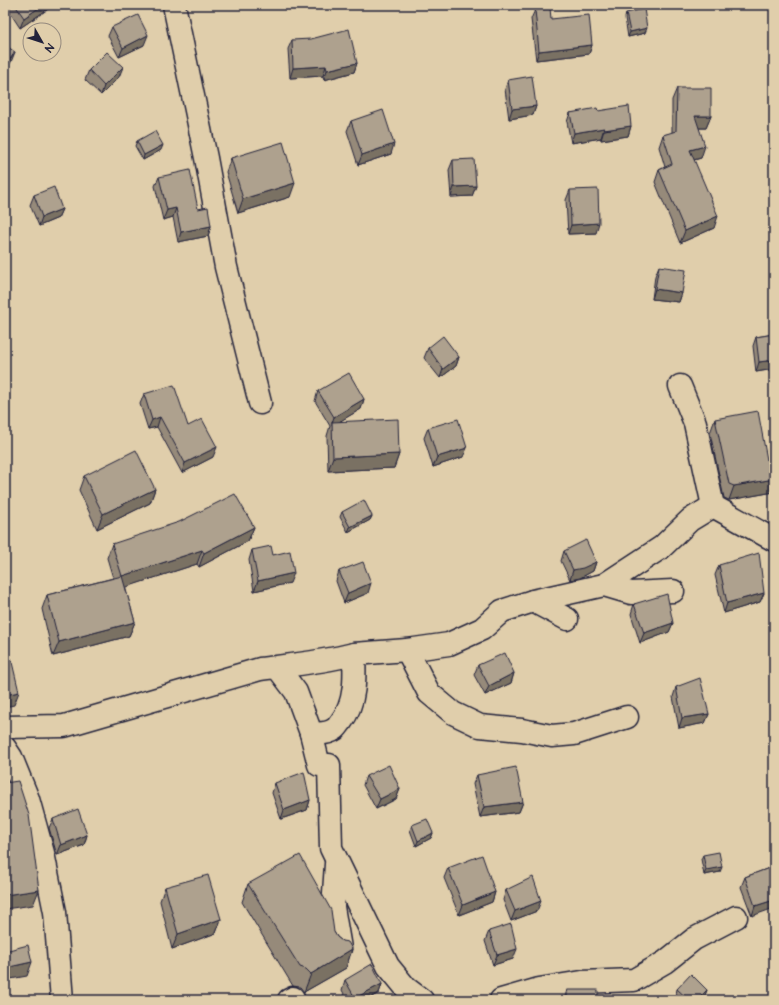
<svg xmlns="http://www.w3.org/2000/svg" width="779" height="1005" font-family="'Architects Daughter',sans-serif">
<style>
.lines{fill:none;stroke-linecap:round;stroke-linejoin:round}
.minor-casing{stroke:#22223b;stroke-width:25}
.minor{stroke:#e0ceab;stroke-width:22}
.wall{fill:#968a7a;stroke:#22223b}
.shaded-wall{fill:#7a7163;stroke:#22223b}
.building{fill:#aea18e;stroke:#22223b}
</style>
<rect width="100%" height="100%" fill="#e0ceab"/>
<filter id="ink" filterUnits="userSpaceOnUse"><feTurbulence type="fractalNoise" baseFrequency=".025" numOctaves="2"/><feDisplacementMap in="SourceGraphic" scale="8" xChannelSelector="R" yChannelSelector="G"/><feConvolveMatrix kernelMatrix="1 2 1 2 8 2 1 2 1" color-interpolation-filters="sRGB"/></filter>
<g filter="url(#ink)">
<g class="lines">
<defs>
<g id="minor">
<polyline points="174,5 206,158 226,267 260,403"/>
<polyline points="680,386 695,423 713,506"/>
<polyline points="604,585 662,547 690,520 713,506 774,540"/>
<polyline points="533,601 604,585 631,593 673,591"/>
<polyline points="407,650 429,693 453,713 480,726 522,730 552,736 574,734 627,717"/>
<polyline points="354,654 407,650 449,644 482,629 502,611 533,601 567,619"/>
<path d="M 5,727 L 64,726 L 260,669 C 291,665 323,662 354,654 C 355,677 356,703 341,722 C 339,724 337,728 335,729 C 328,734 319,734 311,733 L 296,692 L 277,667"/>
<polyline points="311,733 319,765 329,765 331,848 388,966 406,988 422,1000"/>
<polyline points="5,748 11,757 28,799 43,853 55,912 62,1000"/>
<polyline points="336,864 333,907 340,948"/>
<polyline points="289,1000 293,998"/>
<polyline points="501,1000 539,989 582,982 634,980 665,962 694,939 736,917"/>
</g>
</defs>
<!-- minor casing -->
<use href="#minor" class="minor-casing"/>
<!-- minor -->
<use href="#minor" class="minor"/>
</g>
<!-- wall -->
<g class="wall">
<polygon points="5,5 52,5 51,7 20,28"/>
<polygon points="535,10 551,19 592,45 589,54 536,60 531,19"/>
<polygon points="626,13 645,33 628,37 625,18"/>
<polygon points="112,27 144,45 119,57 108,36"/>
<polygon points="292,40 357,63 354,72 324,80 323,76 290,78 288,49"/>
<polygon points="89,70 119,77 101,95 85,80"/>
<polygon points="508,80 536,106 533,115 509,119 505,89"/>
<polygon points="677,88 711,116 706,128 699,128 701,158 694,160 714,228 680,243 655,182 659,170 665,167 659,147 663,135 672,133 672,100"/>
<polygon points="598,111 631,126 628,136 601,140 601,138 571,143 567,122 570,113"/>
<polygon points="351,121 391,154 358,165 347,131"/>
<polygon points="137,141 161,150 143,160 135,146"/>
<polygon points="231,158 290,197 238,213 226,172"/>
<polygon points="453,160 476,186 472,196 451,197 449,170"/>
<polygon points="159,177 198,209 211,226 208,236 178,242 173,217 163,220 155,186"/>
<polygon points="570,190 596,233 568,234 566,200"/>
<polygon points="34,195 62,209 58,218 39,226 30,205"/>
<polygon points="659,266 682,293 679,302 652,299 655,276"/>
<polygon points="774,334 774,369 756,372 753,346 756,337"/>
<polygon points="428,348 459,357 456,366 440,378 424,358"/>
<polygon points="318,391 364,399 361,409 340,421 399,454 394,468 328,471 327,436 330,426 315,401"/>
<polygon points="144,394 188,426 213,457 182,473 157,427 148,429 140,404"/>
<polygon points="715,419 767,460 774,458 774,492 729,500 724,498 710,433"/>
<polygon points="428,428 463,457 433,467 424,438"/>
<polygon points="84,476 155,489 150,503 97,529 79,490"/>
<polygon points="342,512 372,516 370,520 348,532 340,517"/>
<polygon points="254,527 248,541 199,567 197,564 125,587 135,622 129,636 53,656 42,609 47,595 113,578 107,558 112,544"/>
<polygon points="252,550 273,555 290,583 254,591 249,560"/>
<polygon points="564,551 596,562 593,571 580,578 570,580 561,561"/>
<polygon points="719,565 764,593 760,602 724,613 715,575"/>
<polygon points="339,571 368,593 344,603 336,581"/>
<polygon points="634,604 673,623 669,632 640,643 631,614"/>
<polygon points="478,665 514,673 511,683 485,695 474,675"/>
<polygon points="676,687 709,714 705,723 679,728 673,697"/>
<polygon points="477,775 523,802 519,812 480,817 473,784"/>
<polygon points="366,776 400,789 396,799 376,809 363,785"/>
<polygon points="275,783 310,800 307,810 281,819 272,793"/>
<polygon points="53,819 87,835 84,845 57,855 49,828"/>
<polygon points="412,825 433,833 431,838 416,846 410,830"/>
<polygon points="703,855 720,872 704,875 701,859"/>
<polygon points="772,867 752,916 741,887 745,877"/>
<polygon points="448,868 495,892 492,902 459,915 444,878"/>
<polygon points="248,884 334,932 337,937 352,949 346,968 304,992 300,987 293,986 242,902"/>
<polygon points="165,887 221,919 216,933 172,949 160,901"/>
<polygon points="506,890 537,911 511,921 503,900"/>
<polygon points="489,931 513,959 493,965 485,941"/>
<polygon points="345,980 382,984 379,993 366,1000 347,1000 342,990"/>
<polygon points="677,989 707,990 705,995 700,1000 682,1000 676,994"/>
<polygon points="567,990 598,1000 564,1000"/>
</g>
<!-- shaded-wall -->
<g class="shaded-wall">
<polygon points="43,5 52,5 51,7 20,28 24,18"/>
<polygon points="647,28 645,33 628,37 630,32"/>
<polygon points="148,35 144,45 119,57 123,48"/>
<polygon points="592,45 589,54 536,60 539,51"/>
<polygon points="15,52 11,62 5,71 5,66"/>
<polygon points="357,63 354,72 324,80 327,70"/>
<polygon points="326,66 323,76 290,78 293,68"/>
<polygon points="123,67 119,77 101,95 104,86"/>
<polygon points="536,106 533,115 509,119 512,109"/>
<polygon points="695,116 711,116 706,128 691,128"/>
<polygon points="631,126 628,136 601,140 604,130"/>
<polygon points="604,128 601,138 571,143 574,133"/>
<polygon points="394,144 391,154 358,165 362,155"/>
<polygon points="163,145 161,150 143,160 144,155"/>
<polygon points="705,146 701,158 686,162 690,150"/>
<polygon points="295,183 290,197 238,213 243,199"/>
<polygon points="476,186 472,196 451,197 454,187"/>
<polygon points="176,208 173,217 163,220 167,210"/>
<polygon points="62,209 58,218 39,226 42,217"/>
<polygon points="718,216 714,228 680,243 685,231"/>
<polygon points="599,223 596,233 568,234 571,225"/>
<polygon points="211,226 208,236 178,242 181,232"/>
<polygon points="655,289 682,293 679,302 652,299"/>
<polygon points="459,357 456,366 440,378 443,369"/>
<polygon points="774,360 774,369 756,372 759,362"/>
<polygon points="364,399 361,409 332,426 332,423 334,417"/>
<polygon points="160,417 157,427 148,429 152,420"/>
<polygon points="217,447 213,457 182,473 185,463"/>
<polygon points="467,448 463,457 433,467 437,457"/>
<polygon points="399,454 394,468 328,471 333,457"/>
<polygon points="774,479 774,492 729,500 734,486"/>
<polygon points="155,489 150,503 97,529 103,514"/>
<polygon points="372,516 370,520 348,532 350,527"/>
<polygon points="254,527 248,541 199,567 204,553"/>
<polygon points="202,550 197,564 117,590 122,576"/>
<polygon points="596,562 593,571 580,578 570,580 573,570"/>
<polygon points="294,573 290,583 254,591 258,581"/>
<polygon points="371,583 368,593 344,603 348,593"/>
<polygon points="764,593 760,602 724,613 727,603"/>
<polygon points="135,622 129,636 53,656 59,642"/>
<polygon points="673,623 669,632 640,643 644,633"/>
<polygon points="514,673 511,683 485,695 489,686"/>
<polygon points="19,692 14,705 5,707 5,695"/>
<polygon points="709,714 705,723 679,728 682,718"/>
<polygon points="400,789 396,799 376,809 380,799"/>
<polygon points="310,800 307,810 281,819 284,810"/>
<polygon points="523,802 519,812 480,817 484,807"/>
<polygon points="433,833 431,838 416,846 418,841"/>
<polygon points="87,835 84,845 57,855 61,845"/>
<polygon points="722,867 720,872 704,875 706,870"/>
<polygon points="39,890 33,905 5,909 5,895"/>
<polygon points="495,892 492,902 459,915 463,905"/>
<polygon points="774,900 774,908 752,916 755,906"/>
<polygon points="541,901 537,911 511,921 515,911"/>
<polygon points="221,919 216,933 172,949 178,934"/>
<polygon points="352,949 346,968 304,992 311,974"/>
<polygon points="517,949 513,959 493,965 497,955"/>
<polygon points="32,962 27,976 5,980 5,968"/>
<polygon points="382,984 379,993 366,1000 354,1000 355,998"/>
<polygon points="707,990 705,995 700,1000 697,1000"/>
</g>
<!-- building -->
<g class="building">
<polygon points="15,5 43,5 24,18"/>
<polygon points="550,8 551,19 589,15 592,45 539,51 535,10"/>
<polygon points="644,9 647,28 630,32 626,13"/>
<polygon points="138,15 148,35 123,48 112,27"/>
<polygon points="349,29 357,63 327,70 326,66 293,68 292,40 311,39"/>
<polygon points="5,45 15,52 5,66"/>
<polygon points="107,52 123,67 104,86 89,70"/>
<polygon points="532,76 536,106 512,109 508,80"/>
<polygon points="677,88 711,88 711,116 695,116 705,146 690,150 718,216 685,231 659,170 672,164 663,135 676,131"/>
<polygon points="629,106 631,126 604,130 604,128 574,133 570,113 597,108 598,111"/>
<polygon points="383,110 394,144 362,155 351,121"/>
<polygon points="155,131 163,145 144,155 137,141"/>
<polygon points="283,142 295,183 243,199 231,158"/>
<polygon points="474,159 476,186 454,187 453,160"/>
<polygon points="190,170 198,209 208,207 211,226 181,232 176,208 167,210 159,177"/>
<polygon points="54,187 62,209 42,217 34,195"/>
<polygon points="598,189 599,223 571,225 570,190"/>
<polygon points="659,266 686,270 682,293 655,289"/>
<polygon points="774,334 774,360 759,362 756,337"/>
<polygon points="443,336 459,357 443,369 428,348"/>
<polygon points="349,373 364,399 334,417 318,391"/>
<polygon points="174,385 188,426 202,419 217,447 185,463 160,417 152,420 144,394"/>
<polygon points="758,411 767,460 774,458 774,479 734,486 729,484 715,419"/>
<polygon points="398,419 399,454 333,457 332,422"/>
<polygon points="458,419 467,448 437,457 428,428"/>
<polygon points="136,450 155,489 103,514 84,476"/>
<polygon points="235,494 254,527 204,553 202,550 122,576 112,544 179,522"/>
<polygon points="364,500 372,516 350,527 342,512"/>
<polygon points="586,540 596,562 583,568 573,570 564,551"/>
<polygon points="271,546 273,555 290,551 294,573 258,581 252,550"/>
<polygon points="759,553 764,593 727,603 719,565"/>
<polygon points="363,562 371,583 348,593 339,571"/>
<polygon points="122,576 135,622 59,642 47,595"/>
<polygon points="667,594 673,623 644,633 634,604"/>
<polygon points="5,652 7,659 11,658 19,692 5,695"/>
<polygon points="505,653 514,673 489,686 478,665"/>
<polygon points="700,678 709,714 682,718 676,687"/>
<polygon points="389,765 400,789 380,799 366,776"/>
<polygon points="516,767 523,802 484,807 477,775"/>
<polygon points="304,772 310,800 284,810 275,783"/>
<polygon points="18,781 29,815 39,890 5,895 5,783"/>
<polygon points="78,809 87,835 61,845 53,819"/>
<polygon points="427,819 433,833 418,841 412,825"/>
<polygon points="719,852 722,867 706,870 703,855"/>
<polygon points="300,855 331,910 334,932 337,937 342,941 348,942 352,949 311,974 306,969 300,967 248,884"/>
<polygon points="482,855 495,892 463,905 448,868"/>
<polygon points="772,867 774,873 774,900 755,906 745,877"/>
<polygon points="208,875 221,919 178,934 165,887"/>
<polygon points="533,877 541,901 515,911 506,890"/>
<polygon points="511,924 517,949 497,955 489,931"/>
<polygon points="28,945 32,962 5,968 5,951"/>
<polygon points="372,964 382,984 355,998 345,980"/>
<polygon points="691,974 707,990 697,1000 689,1000 677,989"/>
<rect x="567" y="990" width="31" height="10"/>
</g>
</g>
<!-- margin -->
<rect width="779" height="1005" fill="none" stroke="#e0ceab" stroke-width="20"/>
<rect x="10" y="10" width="759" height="985" fill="none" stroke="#22223b" stroke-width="1.5" filter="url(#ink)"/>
<!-- north arrow -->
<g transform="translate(42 42) rotate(129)"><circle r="19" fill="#e0ceab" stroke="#94897e"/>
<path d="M0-3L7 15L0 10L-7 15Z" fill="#22223b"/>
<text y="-6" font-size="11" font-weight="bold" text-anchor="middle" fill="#22223b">N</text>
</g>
</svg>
